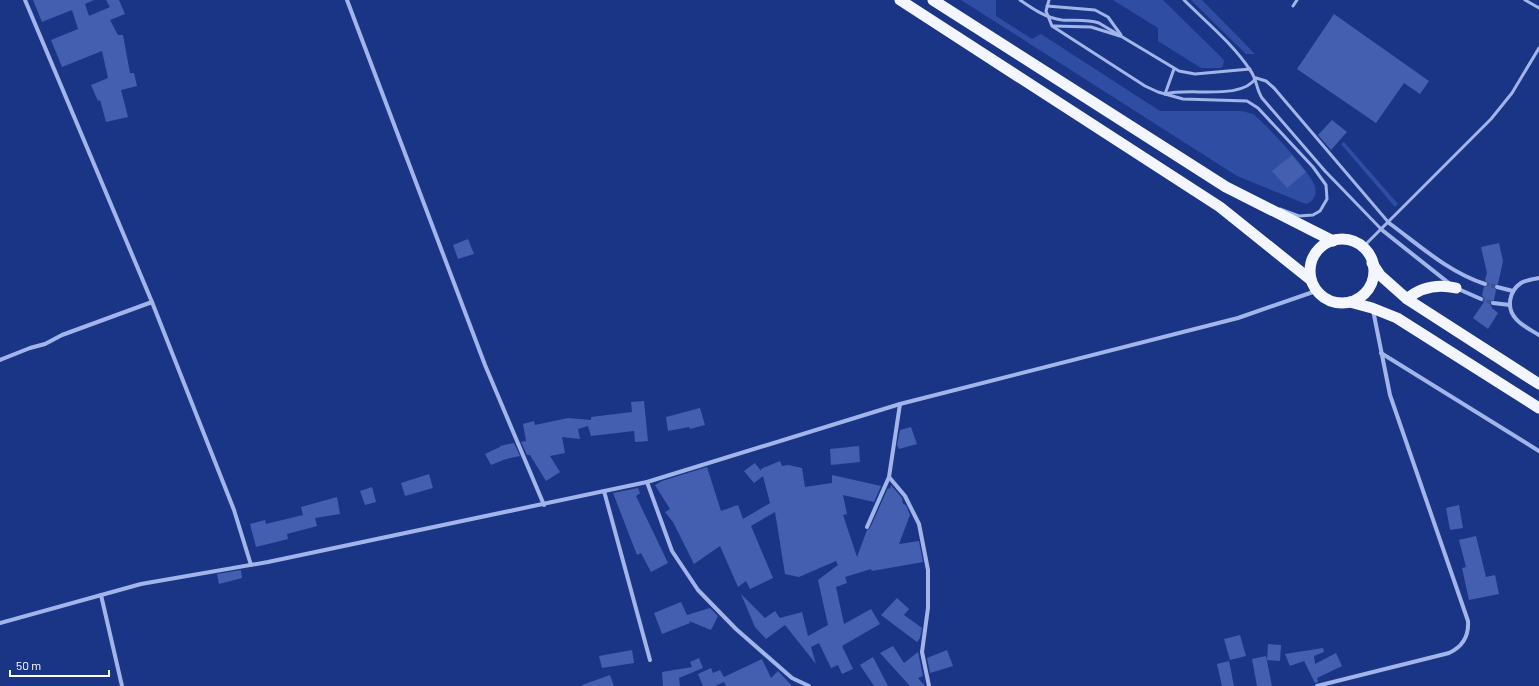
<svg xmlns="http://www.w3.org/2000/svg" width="1539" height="686" font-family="Barlow,sans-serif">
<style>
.green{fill:#2e4da3}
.building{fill:#445faf}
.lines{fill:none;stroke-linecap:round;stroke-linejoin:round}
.minor-tunnel{stroke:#3d5398;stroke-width:4;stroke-dasharray:4 2;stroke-linecap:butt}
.service{stroke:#a2b5eb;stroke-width:3}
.minor{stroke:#a2b5eb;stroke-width:4}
.trunk{stroke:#f3f6ff;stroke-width:11}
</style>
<rect width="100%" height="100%" fill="#1b3586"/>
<!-- green -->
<g class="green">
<path d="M 961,0 L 996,0 L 996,16 L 1032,39 L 1041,34 L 1160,111 L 1242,111 L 1253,114 C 1266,124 1307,169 1314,184 C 1318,192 1314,202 1306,204 L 1237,176 Z"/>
<polygon points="1113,0 1163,0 1221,57 1224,60 1223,66 1221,68 1201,68 1158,41 1158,28"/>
<polygon points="1191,0 1202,0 1255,54 1246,54"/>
<polygon points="1344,142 1398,204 1395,207 1341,144"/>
</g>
<!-- building -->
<g class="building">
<polygon points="33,0 94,0 85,4 89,16 110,7 106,0 119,0 125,14 110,20 118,35 123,35 130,73 134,73 137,86 121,90 128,117 106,122 100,100 98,101 91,85 108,78 102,51 62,67 51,40 78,29 72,10 42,22"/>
<polygon points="1334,14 1429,81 1420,94 1404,83 1376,123 1297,69"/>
<polygon points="1332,120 1347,132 1331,150 1318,135"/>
<polygon points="1292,155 1306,172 1287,188 1272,171"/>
<polygon points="468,239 474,254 458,259 453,245"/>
<polygon points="1499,243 1503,261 1498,284 1494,287 1496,290 1494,300 1490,303 1492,308 1498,313 1488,329 1473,318 1484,302 1484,298 1482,295 1484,287 1488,285 1485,280 1487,273 1481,247"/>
<polygon points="644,401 648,441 635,442 634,431 591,436 588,426 578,429 580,439 562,437 565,453 550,456 560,472 546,481 530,455 527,455 521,442 526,441 523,424 534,421 535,425 568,418 591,420 591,417 632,412 631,402"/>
<polygon points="700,408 705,425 690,429 689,427 668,431 666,417"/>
<polygon points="911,427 917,444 899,449 897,445 900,430"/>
<polygon points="514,443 520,456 506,459 491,465 485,454 500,447 500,446"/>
<polygon points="859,446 860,462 831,465 830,449"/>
<polygon points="780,461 782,466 788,465 802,468 805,487 832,483 832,475 881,486 874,502 843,495 847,514 843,515 857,557 867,530 870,528 888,488 890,489 891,485 902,498 903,504 906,505 910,515 899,544 919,541 923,562 872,571 871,569 845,577 847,583 836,587 844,624 871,609 880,624 842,646 853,669 842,674 838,665 831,668 819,643 811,647 816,664 785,625 766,639 755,627 741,594 765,618 775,611 780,618 802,612 808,636 828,625 818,580 838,565 836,561 799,577 785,574 775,512 751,526 773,578 750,589 746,581 738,587 720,546 694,564 673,522 665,512 670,509 655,485 662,481 707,467 721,511 738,505 743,519 770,503 763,476 754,483 744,471 755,463 761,471 761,469"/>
<polygon points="429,474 433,488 405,496 401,483"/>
<polygon points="372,487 376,502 365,505 360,491"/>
<polygon points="638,488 640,493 636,496 668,563 651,572 641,553 637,555 613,493"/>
<polygon points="337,497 340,514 315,518 317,526 287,534 288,539 256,547 250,524 265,520 266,524 303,515 301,507"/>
<polygon points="1459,505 1463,528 1450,530 1446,508"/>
<polygon points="1476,536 1486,577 1495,575 1499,594 1469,600 1462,568 1466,567 1459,540"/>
<polygon points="241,570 242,578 219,584 217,574"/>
<polygon points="897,598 909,609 904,615 922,628 920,638 917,642 881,615"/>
<polygon points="681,602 687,615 710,608 718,616 711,630 689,621 690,623 662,634 654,613"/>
<polygon points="1240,635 1246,656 1230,660 1224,639"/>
<polygon points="1268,644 1281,645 1280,661 1267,660"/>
<polygon points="893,646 904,663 918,652 923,676 918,678 925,686 910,686 880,653"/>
<polygon points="1323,648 1324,652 1314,656 1315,664 1336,653 1342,666 1317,678 1318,682 1315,683 1304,661 1290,666 1285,654"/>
<polygon points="632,650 634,663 602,668 599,656"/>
<polygon points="947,650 953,666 930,673 927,658"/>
<polygon points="1266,656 1272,686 1257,686 1252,659"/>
<polygon points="873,657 888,686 874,686 860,665"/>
<polygon points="699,658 703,668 679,678 680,686 663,686 662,672 692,667 690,662"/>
<polygon points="762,659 771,678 778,671 792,686 726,686 724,682 715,686 703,686 698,674 711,668 713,673 720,670 724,677"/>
<polygon points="1229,661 1234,686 1222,686 1217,664"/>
<polygon points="610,675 614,686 582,686 582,685"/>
</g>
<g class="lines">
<!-- minor-tunnel -->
<g class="minor-tunnel">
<polyline points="1485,284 1497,287"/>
<polyline points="1481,299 1493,303"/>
</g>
<!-- service -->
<g class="service">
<path d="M 1020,0 C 1033,9 1046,18 1062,20 C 1075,21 1087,19 1099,23 L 1179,71 L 1195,74 L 1250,69"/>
<polyline points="1049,0 1046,11 1052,26 1145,86 1158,92 1183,99 1247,101 1258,108 1313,167 1326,185 1327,199 1320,211 1313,215 1299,216 1280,209"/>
<path d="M 1184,0 C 1206,22 1233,44 1250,70 C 1257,79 1256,89 1262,98 L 1325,171 L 1382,230"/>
<polyline points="1525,0 1539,8"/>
<polyline points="1047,6 1095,10 1108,17 1121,35"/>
<polyline points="1293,6 1297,0"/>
<polyline points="1053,26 1091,27 1120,36"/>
<polyline points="1256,78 1266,81 1274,88 1389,223"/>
<path d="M 1165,94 C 1190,87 1241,101 1256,78"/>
<polyline points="1165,94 1174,69"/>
<polyline points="1363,247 1491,119 1512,93 1539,48"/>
</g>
<!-- minor -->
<g class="minor">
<polyline points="25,0 152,302 234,510 251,565"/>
<polyline points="347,0 485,365 544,505"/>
<path d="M 1389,223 C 1419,245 1448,272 1485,284"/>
<polyline points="1382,230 1450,284"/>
<path d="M 1539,278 C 1533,279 1526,280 1521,283 C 1509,291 1506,308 1516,319 C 1522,326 1531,330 1539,335"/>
<polyline points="1497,287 1513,291"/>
<polyline points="1456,288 1481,299"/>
<polyline points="1493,303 1510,305"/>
<polyline points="1381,353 1539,451"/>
<polyline points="0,360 30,348 45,344 62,335 152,302"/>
<polyline points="900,404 889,477 905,496 919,524 928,570 928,608 922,652 929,686"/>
<polyline points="647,482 672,551 698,590 736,629 792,678 809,686"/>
<polyline points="604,491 650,660"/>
<polyline points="867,527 889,477"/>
<polyline points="101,595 122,686"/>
<polyline points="0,623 141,584 268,562 647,482 900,404 1238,318 1316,291"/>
<path d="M 1317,686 L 1449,653 C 1462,647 1469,636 1468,621 L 1390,395 L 1373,310"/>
</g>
<!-- trunk -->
<g class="trunk">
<polyline points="900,0 1220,207 1311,280"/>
<polyline points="933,0 1226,187 1333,241"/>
<circle cx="1342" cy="271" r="32"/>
<polyline points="1372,263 1380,275 1407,299 1539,384"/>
<path d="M 1407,299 C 1421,287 1438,284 1456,288"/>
<polyline points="1350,302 1372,308 1397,318 1539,408"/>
</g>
</g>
<!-- scale -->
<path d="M10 670v6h99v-6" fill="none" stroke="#ffffff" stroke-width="2"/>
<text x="16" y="670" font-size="12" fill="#ffffff" stroke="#1b3586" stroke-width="3" paint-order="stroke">50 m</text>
</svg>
